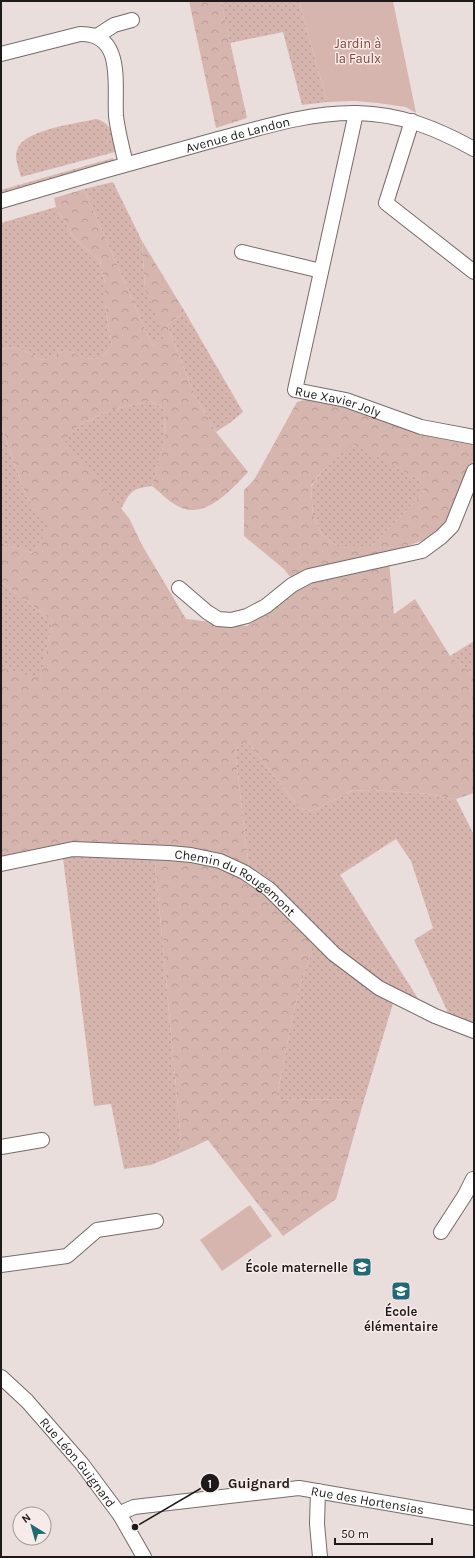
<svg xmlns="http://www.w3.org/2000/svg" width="475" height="1558" font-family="Karla,sans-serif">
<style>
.grass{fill:url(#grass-dots)}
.forest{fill:url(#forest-crowns);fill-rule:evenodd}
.garden{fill:#d7b5af}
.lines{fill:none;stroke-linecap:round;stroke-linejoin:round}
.minor-casing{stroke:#766c6a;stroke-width:16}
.minor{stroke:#fff;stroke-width:14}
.labels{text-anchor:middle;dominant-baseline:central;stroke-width:3;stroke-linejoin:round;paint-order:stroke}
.park-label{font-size:13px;fill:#7e453c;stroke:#f7ebe9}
.street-label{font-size:13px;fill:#1e1a19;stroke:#f7ebe9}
.poi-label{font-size:13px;font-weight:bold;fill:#1e1a19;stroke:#f7ebe9;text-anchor:end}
.leader{fill:none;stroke:#1e1a19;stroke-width:1.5}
.callout-dot{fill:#1e1a19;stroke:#f7ebe9;stroke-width:1.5}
.mark-label{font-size:12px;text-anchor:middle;font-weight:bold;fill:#fff}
.callout-label{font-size:14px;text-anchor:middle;font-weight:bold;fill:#1e1a19;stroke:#f7ebe9;stroke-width:3;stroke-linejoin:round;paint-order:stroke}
</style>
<defs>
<pattern id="grass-dots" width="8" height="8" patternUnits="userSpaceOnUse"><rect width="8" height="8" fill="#d7b5af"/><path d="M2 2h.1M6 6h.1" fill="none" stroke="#b89b96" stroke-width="1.8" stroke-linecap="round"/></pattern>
<pattern id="forest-crowns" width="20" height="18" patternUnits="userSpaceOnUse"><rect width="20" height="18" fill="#d7b5af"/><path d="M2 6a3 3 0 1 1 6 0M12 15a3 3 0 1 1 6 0" fill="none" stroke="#b89b96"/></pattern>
</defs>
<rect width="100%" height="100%" fill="#e9dedc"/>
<!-- grass -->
<g class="grass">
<polygon points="221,1 299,1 327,102 302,105 283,32 230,43"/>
<path d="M 96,119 C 113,123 113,137 115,152 L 21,177 C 19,169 14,158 17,150 C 22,130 78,123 96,119 Z"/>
<polygon points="113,158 114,160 109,163 1,194 1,190"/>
<polygon points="113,182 142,241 145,288 166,338 152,345 84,189"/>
<polygon points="56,207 74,238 100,261 105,283 105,306 112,345 101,359 85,358 67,350 43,360 15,347 1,349 1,223"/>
<polygon points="185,312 243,412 231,422 216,432 194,394 167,325"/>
<path d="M 150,401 L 164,409 L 165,440 L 152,486 C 131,489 131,491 121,509 L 63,440 L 80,425 L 110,410 Z"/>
<polygon points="1,426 26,496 50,527 33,553 1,543"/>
<polygon points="353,443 420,480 424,492 372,546 337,546 322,535 313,515 311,487 321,472"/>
<polygon points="1,582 53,621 40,679 1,668"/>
<polygon points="474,641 474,675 450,656"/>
<polygon points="247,741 300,809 313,811 352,791 374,790 428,794 456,799 474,835 474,1026 451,1019 414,940 433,928 411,861 396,839 340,875 424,1008 371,979 249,869 235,749"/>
<polygon points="62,850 154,851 182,1152 151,1165 124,1169 111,1104 94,1106"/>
<path d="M 316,943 L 394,1000 L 364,1100 L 279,1099 L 277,1095 C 288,1045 294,990 316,943 Z"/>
</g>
<!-- forest -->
<g class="forest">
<polygon points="189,1 221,1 247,118 216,128"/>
<path d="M 84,189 L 152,345 L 165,338 L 145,288 L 142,241 L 185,312 L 167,325 L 194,394 L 216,432 L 248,472 C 233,488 207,518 182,508 C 171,504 161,493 152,486 L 165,439 L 164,409 L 150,401 L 110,410 L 80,425 L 64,440 L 129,518 L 142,545 L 186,619 L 247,626 L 298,587 L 284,569 L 244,536 L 244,490 L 254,480 L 297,402 L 312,398 L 443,436 L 469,438 C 475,450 475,455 471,467 L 444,527 L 430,538 L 390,552 L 389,561 L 394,614 L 415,599 L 450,656 L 474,675 L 474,793 L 456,799 L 428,794 L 374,790 L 352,791 L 313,811 L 300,809 L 247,741 L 235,749 L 249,869 L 316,943 C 294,990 288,1045 277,1095 L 279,1099 L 364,1100 L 336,1199 L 283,1236 L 208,1140 L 182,1152 L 154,851 L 1,860 L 1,668 L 40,678 L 53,621 L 1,582 L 1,543 L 33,553 L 49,527 L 26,496 L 1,426 L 1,349 L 15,347 L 43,360 L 67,350 L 85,358 L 101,359 L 112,345 L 105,306 L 105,283 L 100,261 L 74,238 L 56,207 L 54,198 ZM 353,444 L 420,480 L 424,492 L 372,546 L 337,546 L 322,535 L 313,515 L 311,486 L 321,472 Z"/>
</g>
<!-- garden -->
<g class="garden">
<polygon points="299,1 393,1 416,113 406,107 378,103 355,101 327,102"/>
<polygon points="250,1205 272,1236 222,1271 200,1240"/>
</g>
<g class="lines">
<defs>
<g id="minor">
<polyline points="97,36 114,25 132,20"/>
<path d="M 1,54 L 80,34 C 125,33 114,86 116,116 C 118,132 122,148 126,164"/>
<path id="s1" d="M 356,113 L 295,390 L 346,400 L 421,427 L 474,437"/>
<polyline points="412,121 386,203 474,272"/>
<path id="s2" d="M 1,201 C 71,180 141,160 211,141 C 258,129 307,112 357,113 C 401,114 436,128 474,149"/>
<polyline points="242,252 321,271"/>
<polyline points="179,588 207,612 218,619 231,620 247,616 266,606 292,585 309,576 422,551 441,537 452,526 474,471"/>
<path id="s3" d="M 1,864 L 73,849 L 169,853 L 191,855 L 220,861 L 244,872 L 269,889 L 334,954 L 379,988 L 435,1016 L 474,1031"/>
<polyline points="1,1147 42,1140"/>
<polyline points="441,1232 465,1195 473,1179"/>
<polyline points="1,1265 67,1256 97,1230 156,1221"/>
<path id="s4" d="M 1,1377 L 27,1401 L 82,1464 L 120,1515 L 144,1557"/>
<polyline points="318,1491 317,1524 320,1557"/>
<path id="s5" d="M 120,1515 L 125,1511 L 134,1507 L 299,1488 L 474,1518"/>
</g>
</defs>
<!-- minor casing -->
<use href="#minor" class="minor-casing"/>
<!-- minor -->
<use href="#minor" class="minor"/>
</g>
<!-- icons -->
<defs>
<symbol id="school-square" viewBox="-11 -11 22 22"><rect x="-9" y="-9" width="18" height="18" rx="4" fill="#206975" stroke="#f7ebe9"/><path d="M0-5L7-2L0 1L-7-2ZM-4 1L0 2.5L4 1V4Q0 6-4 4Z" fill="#fff"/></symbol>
</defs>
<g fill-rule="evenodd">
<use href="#school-square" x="351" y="1256" width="22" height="22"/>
<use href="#school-square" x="390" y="1280" width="22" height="22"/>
</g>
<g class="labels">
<!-- park labels -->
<g class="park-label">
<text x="358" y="43">Jardin à<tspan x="358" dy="15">la Faulx</tspan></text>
</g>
<!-- street labels -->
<g class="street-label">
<text stroke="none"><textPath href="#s2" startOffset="246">Avenue de Landon</textPath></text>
<text stroke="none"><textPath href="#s1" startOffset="328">Rue Xavier Joly</textPath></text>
<text stroke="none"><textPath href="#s3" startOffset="244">Chemin du Rougemont</textPath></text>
<text stroke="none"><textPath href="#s4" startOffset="115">Rue Léon Guignard</textPath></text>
<text stroke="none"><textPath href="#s5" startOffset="252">Rue des Hortensias</textPath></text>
</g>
<!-- poi labels -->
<g class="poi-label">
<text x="348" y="1267">École maternelle</text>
<text x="401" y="1311" text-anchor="middle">École<tspan x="401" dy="15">élémentaire</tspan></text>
</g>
</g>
<!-- callouts -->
<path class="leader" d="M135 1527L210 1483"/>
<g class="callout-dot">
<circle cx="135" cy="1527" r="4"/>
<circle cx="210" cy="1483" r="10"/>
</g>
<g class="mark-label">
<text x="210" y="1488">1</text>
</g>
<g class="callout-label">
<text x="259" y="1488">Guignard</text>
</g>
<!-- border -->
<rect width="475" height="1558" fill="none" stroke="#1e1a19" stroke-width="4"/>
<!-- north arrow -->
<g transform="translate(32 1526) rotate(323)"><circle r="19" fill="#f7ebe9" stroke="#a09796"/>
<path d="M0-3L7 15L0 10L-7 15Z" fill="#206975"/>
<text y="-6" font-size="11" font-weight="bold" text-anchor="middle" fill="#1e1a19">N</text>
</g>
<!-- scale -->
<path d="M335 1538v6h97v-6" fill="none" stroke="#1e1a19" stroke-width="2"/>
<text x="341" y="1538" font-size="12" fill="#1e1a19" stroke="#f7ebe9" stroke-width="3" paint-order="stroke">50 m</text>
</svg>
